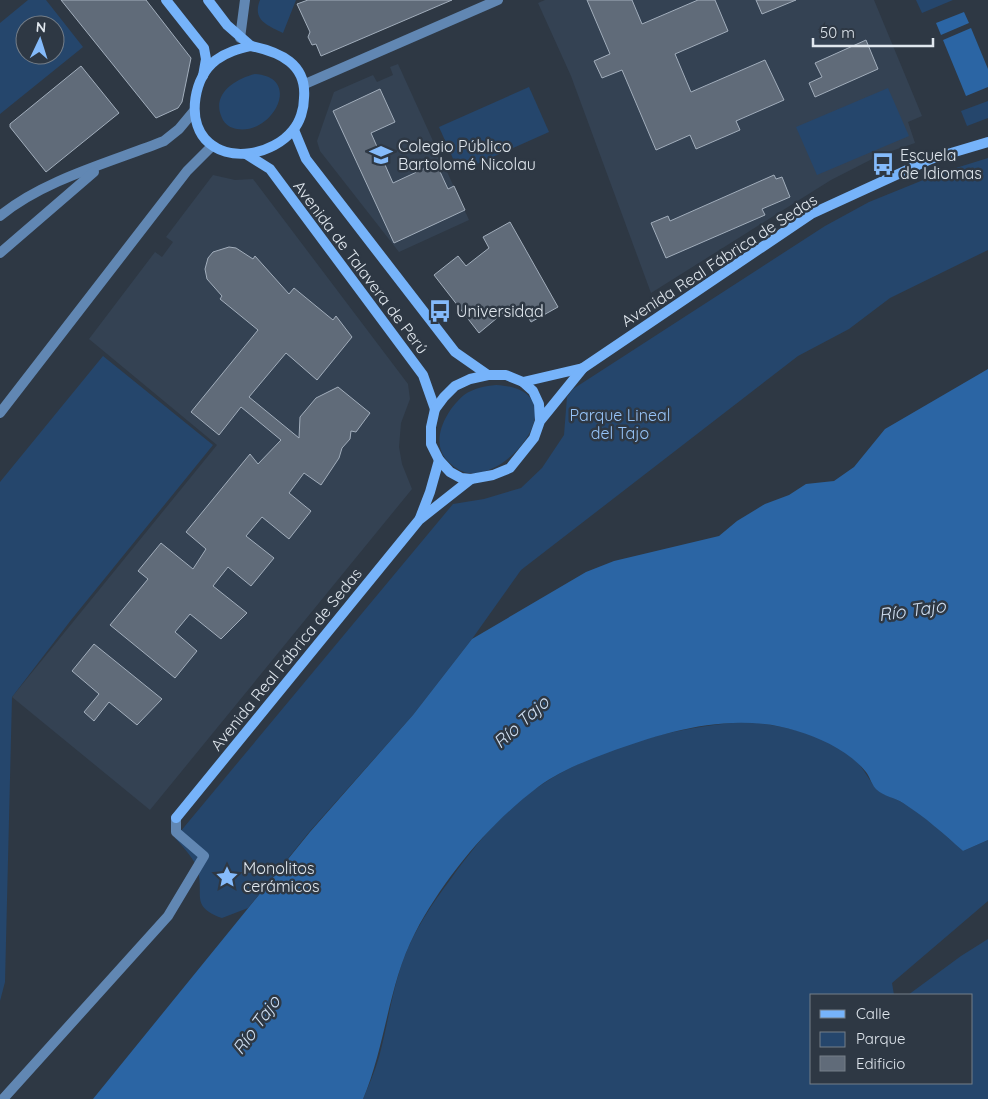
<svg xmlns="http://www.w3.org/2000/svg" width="988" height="1099" font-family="Quicksand,sans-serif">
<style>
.built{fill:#344253}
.green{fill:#25466c;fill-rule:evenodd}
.forest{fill:#2b65a4}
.building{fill:#606b79;stroke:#a2aebc}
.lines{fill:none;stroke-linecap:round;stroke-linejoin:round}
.street{stroke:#6187b3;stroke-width:10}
.secondary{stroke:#76b3fa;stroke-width:10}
.labels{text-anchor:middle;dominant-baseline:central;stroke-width:5;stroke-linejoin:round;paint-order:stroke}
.poi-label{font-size:16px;fill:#e0e7ee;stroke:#2e3844;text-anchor:start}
.street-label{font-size:16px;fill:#e0e7ee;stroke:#2e3844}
.park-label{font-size:16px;fill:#97c4f8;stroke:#2e3844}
.water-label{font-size:18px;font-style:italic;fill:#d0dff1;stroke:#2e3844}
</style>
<rect width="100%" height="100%" fill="#2e3844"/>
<!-- built -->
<g class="built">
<polygon points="545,0 874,0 922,116 908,122 915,143 880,155 831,180 651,293 571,76 538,3"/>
<polygon points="398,64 469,220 399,252 320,151 317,141 334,92 373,75 377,82 393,75 390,67"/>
<polygon points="213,175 235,180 253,179 408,384 410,399 401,423 399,447 402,464 412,489 150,810 12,697 217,445 89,339 155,252 162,257 173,242 166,237"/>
</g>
<!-- green -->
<g class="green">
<path d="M 28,0 L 46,0 L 83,47 L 0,114 L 0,23 ZM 25,25 L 55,25 L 55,55 L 25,55 Z"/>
<path d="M 260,0 L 296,0 L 283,33 C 267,25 252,20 260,0 Z"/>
<polygon points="916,0 953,0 922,13"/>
<path d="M 255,74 C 303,77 273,135 237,129 C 231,128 225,125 222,118 C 211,95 234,79 255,74 Z"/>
<polygon points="529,87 549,132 459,172 439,127"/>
<polygon points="888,88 909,136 817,175 796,127"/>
<polygon points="988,101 988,118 967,126 961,111"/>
<path d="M 988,158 L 988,250 L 890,298 L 849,329 L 798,356 L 521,570 L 472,639 L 413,715 L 310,831 L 248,908 L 222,918 C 190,906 204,896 198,871 C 195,859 183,847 175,838 L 453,504 L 484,499 L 521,488 L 542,468 L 564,435 L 567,397 L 573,389 L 825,226 L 869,202 L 943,172 Z"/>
<polygon points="103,356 213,445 71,620 12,697 5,982 0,1001 0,482"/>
<path d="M 496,385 C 578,389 513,479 468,473 C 462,472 455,468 451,464 C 427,445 445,411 464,395 C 474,388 485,386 496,385 Z"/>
<path d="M 745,722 C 783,725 827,734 856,761 C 864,768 873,788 879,791 C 886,796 895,798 903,803 C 925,816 944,834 963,851 L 988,840 L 988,901 L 892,983 L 894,995 L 812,995 L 812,1083 L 972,1083 L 972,995 L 908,995 L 961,956 L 988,939 L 988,1099 L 363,1099 C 369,1085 375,1071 379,1057 C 388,1024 392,990 404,958 C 415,929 432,904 450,880 C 475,845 505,808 541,785 C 598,747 677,726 745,722 Z"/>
</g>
<!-- forest -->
<g class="forest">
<polygon points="964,12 969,23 941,35 936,23"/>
<polygon points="971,28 988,69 988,87 966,96 943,40"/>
<path d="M 988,369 L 988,840 L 963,851 C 944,834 925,817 903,803 C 896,798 883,796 877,790 C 872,786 870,777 866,772 C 850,752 821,738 797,731 C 733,711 667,731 607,753 C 583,762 558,772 538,787 C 489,824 444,878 415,933 C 388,985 386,1045 363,1099 L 93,1099 L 310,832 L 413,715 L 472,639 L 586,572 L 614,561 L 719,536 L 737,521 L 765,504 L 789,495 L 806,484 L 834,481 L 854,467 L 885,429 Z"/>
</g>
<!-- building -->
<g class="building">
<polygon points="61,0 146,0 191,58 182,102 178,108 156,118"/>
<polygon points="308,0 452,0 321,56 316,44 312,45 308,37 310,32 297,4"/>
<polygon points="587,0 632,0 642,24 698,0 715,0 728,31 675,54 691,92 765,60 784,100 736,121 740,130 696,149 690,135 656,150 622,70 602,78 594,61 610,54"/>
<polygon points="756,0 796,0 762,14"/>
<polygon points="866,40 878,69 815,97 809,83 822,77 815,63"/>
<polygon points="81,66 119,113 46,172 10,127 10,124"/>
<polygon points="380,89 395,122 371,133 393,183 436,163 448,189 454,186 465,210 394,243 333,111"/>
<polygon points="774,175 776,179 782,177 790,197 762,209 765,215 666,258 651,223 668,216 670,221"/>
<polygon points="510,222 558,307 531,322 522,306 505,315 503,313 479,333 434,275 458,256 466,266 489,248 483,237"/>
<polygon points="229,247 236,248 253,259 255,256 289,294 294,288 333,320 336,316 352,337 317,380 286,353 249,397 299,438 300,417 316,398 338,387 370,413 356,432 351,431 350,439 342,448 339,458 321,485 304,473 289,493 311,511 289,539 262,517 246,536 274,558 251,586 228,567 213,586 247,613 221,639 190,614 175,632 197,651 175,678 110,625 148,579 138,571 161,543 193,569 206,549 186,532 250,454 258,464 281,440 241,407 219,435 191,412 258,330 220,299 222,296 207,279 205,269 208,258 213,252"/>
<polygon points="94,644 162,699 137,725 109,702 94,721 84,712 99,694 72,671"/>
</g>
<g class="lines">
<!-- street -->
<g class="street">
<polyline points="240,38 245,0"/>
<polyline points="305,84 498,0"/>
<path d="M 0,216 C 43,180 111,162 164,141 L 179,129 L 194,111"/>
<polyline points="0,253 94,172"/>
<polyline points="0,413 187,171 212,146"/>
<polyline points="3,1099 168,916 204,856 176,832 176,818"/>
</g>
<!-- secondary -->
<g class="secondary">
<polyline points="166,0 204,48 206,59 203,76"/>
<polyline points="208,0 227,25 251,46"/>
<path d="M 251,46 C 280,52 307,64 304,98 C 304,109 300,122 293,130 C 273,155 228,164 205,139 C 187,118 194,77 216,60 C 227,52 238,49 251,46 Z"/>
<polyline points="294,130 306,159 455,352 488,375"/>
<polyline points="246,154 270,169 423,375 435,409"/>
<polyline points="523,382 583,368"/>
<polyline points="540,421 539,404 533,391 523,382 506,375 488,375 470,379 455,386 444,397 435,409 431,427 431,444 439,460 450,472 461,478 471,479 493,475 510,468 534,438 540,421 583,368 811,214 931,159 988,142"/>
<polyline points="420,518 430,492 439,460"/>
<polyline points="176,818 419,520 471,479"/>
</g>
</g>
<!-- icons -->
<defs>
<symbol id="school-bare" viewBox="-9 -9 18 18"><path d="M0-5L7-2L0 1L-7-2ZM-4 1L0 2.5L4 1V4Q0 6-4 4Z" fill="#85bbfb" stroke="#2e3844" stroke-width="2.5" paint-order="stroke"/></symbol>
<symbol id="bus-bare" viewBox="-9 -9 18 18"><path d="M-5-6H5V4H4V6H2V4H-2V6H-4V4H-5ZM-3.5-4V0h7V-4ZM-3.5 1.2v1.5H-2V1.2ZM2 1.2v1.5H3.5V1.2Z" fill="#85bbfb" stroke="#2e3844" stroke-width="2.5" paint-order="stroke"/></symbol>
<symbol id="sight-bare" viewBox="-9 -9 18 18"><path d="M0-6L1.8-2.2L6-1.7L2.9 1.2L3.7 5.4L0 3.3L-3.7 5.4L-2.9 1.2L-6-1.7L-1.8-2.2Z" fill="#85bbfb" stroke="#2e3844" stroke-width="2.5" paint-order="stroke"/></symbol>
</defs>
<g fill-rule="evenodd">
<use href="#school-bare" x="365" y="139" width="32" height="32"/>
<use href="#bus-bare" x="867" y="148" width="32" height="32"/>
<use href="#bus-bare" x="424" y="295" width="32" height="32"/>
<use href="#sight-bare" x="211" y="861" width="32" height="32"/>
</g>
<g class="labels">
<!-- poi labels -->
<g class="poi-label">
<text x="398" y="146">Colegio Público<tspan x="398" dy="18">Bartolomé Nicolau</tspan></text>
<text x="900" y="155">Escuela<tspan x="900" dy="18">de Idiomas</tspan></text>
<text x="456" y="311">Universidad</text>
<text x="243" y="868">Monolitos<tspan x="243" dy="18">cerámicos</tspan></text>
</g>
<!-- street labels -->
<g class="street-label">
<text transform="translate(719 260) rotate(-33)">Avenida Real Fábrica de Sedas</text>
<text transform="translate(361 267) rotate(53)">Avenida de Talavera de Perú</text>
<text transform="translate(286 659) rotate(-51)">Avenida Real Fábrica de Sedas</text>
</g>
<!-- park labels -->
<g class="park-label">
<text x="620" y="415">Parque Lineal<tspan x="620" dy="18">del Tajo</tspan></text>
</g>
<!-- water labels -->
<g class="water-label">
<text transform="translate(912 610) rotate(-8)">Río Tajo</text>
<text transform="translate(521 722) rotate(-42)">Río Tajo</text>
<text transform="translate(256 1025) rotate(-54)">Río Tajo</text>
</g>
</g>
<!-- legend -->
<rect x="810" y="994" width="162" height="90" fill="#2e3844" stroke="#757e88"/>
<rect x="820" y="1010" width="25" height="8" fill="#76b3fa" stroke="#757e88"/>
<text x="856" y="1019" font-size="15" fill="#e0e7ee">Calle</text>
<rect x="820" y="1032" width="25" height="15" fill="#25466c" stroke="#757e88"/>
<text x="856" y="1044" font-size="15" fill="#e0e7ee">Parque</text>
<rect x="820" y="1056" width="25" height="15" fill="#606b79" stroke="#757e88"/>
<text x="856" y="1069" font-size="15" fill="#e0e7ee">Edificio</text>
<!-- north arrow -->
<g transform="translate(40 40) rotate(4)"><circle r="24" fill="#2e3844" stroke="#757e88"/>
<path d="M0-4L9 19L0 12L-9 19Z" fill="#85bbfb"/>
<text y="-8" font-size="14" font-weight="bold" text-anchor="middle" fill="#e0e7ee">N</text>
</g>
<!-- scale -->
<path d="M813 38v8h120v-8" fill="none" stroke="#e0e7ee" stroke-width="2.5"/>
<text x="820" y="38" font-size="15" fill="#e0e7ee" stroke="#2e3844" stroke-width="4" paint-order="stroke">50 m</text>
</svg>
